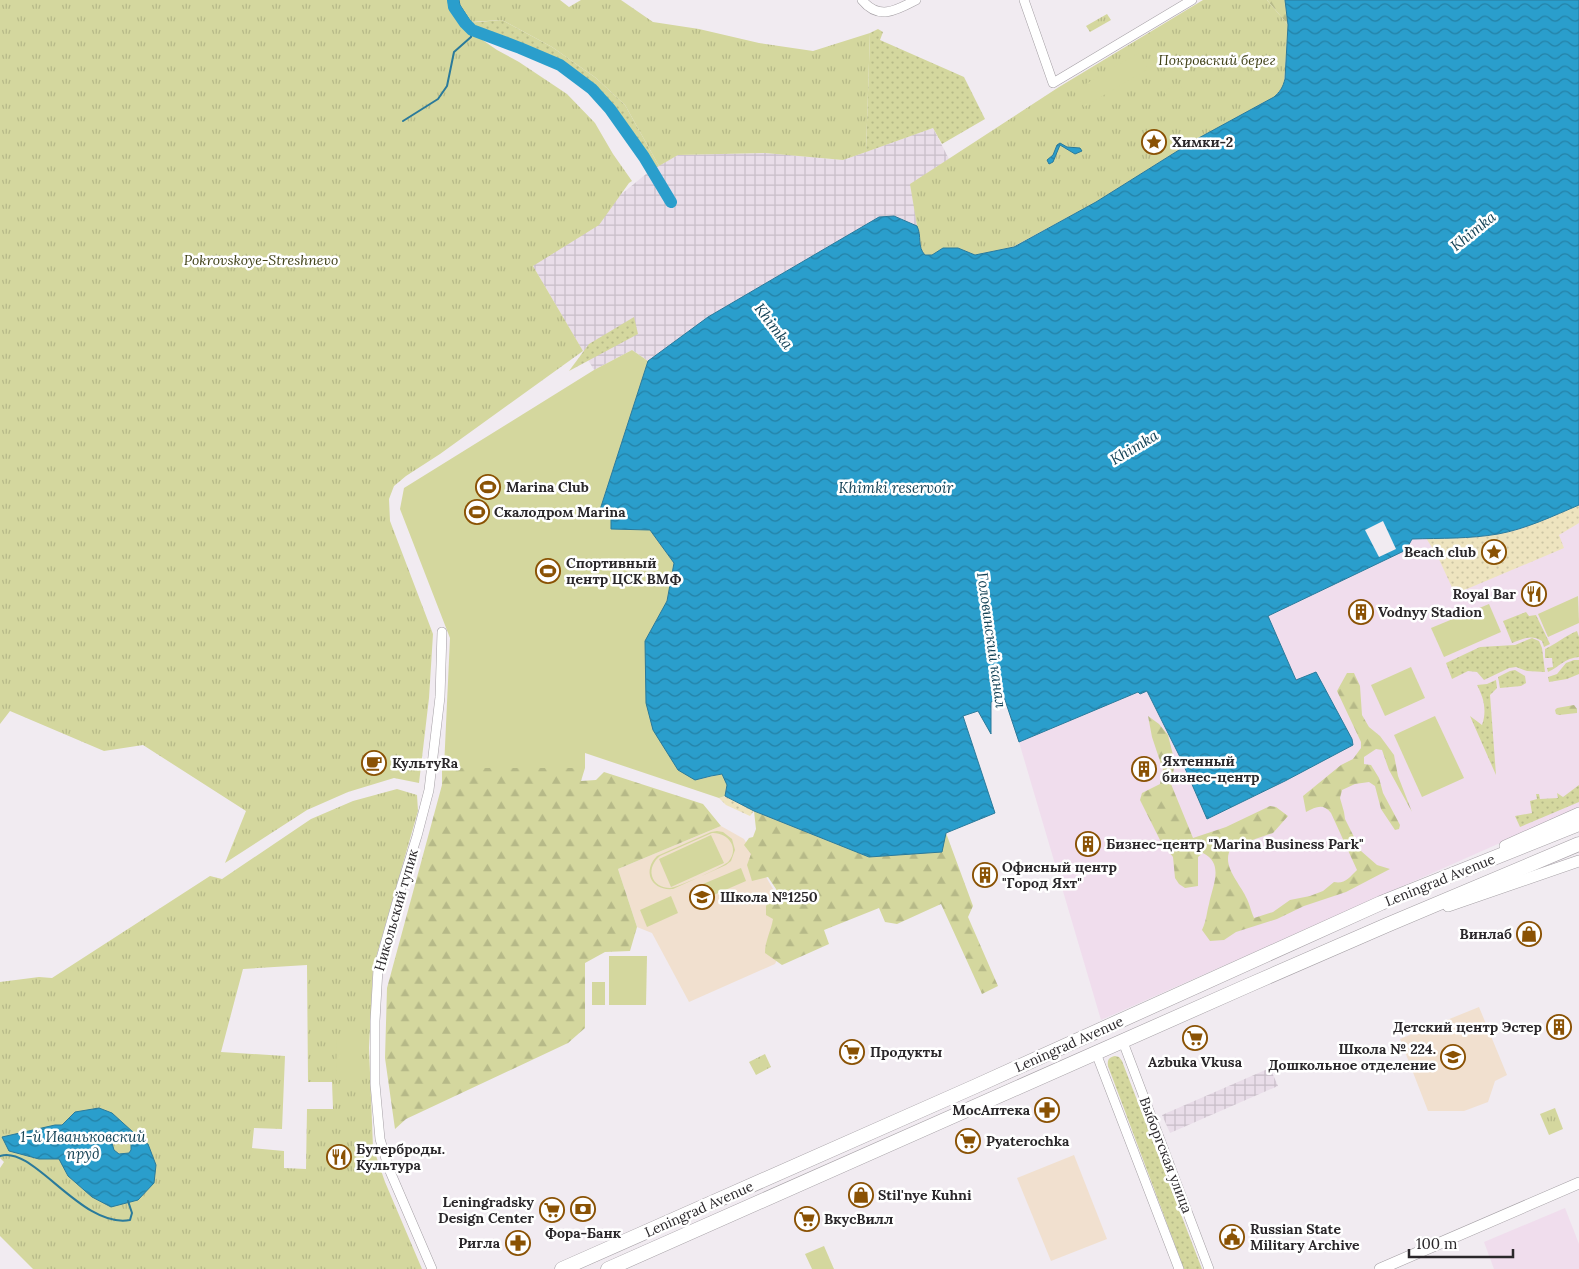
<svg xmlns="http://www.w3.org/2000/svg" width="1579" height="1269" font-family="Lora,serif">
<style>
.commercial{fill:#f0dded}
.industrial{fill:url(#industrial-grid)}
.education{fill:#f1e0cf}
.grass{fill:url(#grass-dots)}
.forest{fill:url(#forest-firs)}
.sand{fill:url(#sand-dots)}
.park{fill:url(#park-tufts);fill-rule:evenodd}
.pitch{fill:#d4d79e;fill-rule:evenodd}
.water{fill:url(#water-waves);stroke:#2a7a9b;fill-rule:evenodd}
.pier{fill:#f1ebf1}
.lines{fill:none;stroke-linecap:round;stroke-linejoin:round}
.stream{stroke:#2a7a9b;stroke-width:2}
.river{stroke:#2a9ecc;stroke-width:12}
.street-casing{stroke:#a49fa4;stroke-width:10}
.secondary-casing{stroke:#a49fa4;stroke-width:12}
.primary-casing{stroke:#a49fa4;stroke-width:15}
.street{stroke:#fff;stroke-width:9}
.secondary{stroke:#fff;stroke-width:11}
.primary{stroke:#fff;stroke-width:14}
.labels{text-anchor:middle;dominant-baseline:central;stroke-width:5;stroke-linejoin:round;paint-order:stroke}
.park-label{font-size:14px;font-style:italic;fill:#404118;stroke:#fff}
.poi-label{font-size:14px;font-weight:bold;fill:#2a272a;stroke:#fff;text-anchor:start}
.street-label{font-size:14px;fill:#2a272a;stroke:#fff}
.water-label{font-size:15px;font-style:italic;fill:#144256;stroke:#fff}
</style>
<defs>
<pattern id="industrial-grid" width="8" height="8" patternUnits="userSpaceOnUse" patternTransform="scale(1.25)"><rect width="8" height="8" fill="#e9dde9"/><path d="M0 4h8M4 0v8" fill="none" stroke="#c8bec8"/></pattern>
<pattern id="grass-dots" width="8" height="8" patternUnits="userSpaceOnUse" patternTransform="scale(1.25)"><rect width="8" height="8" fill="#d4d79e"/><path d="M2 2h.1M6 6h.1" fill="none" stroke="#b6b988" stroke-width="1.8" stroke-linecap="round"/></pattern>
<pattern id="forest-firs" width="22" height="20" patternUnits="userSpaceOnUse" patternTransform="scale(1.25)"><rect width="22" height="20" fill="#d4d79e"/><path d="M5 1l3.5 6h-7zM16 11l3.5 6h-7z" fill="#b6b988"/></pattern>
<pattern id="sand-dots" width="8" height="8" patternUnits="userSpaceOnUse" patternTransform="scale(1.25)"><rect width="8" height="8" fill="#eee4bf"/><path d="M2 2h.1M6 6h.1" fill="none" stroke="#ccc4a4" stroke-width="1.8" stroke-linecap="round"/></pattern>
<pattern id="park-tufts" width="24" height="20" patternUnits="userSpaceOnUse" patternTransform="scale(1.25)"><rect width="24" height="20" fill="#d4d79e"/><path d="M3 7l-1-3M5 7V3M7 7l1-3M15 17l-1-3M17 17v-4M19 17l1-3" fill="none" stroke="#b6b988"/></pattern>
<pattern id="water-waves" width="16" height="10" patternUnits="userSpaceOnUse" patternTransform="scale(1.25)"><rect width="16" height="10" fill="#2a9ecc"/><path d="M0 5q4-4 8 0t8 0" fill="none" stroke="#2481a6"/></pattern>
</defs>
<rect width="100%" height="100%" fill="#f1ebf1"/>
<!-- commercial -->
<g class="commercial">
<polygon points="1579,505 1579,808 1101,1020 1019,742 1138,692 1147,691 1181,759 1207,819 1285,781 1353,745 1316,672 1296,681 1267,616 1406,550 1412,539 1426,538 1545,520"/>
<polygon points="1565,1208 1579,1244 1579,1269 1494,1269 1484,1242"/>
</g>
<!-- industrial -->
<g class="industrial">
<polygon points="933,128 949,159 911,184 917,226 894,216 879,217 708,317 648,361 632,350 594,370 533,266 651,170 678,155 766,153 843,160"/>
<polygon points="1270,1068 1278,1086 1170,1133 1162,1115"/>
</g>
<!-- education -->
<g class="education">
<polygon points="721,826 744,839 794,925 775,964 689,1002 652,933 637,927 618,869"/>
<polygon points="1479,1007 1507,1075 1495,1081 1488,1102 1464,1111 1428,1111 1400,1039"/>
<polygon points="1074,1155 1107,1239 1051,1261 1017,1178"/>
</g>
<!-- grass -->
<g class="grass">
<path d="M 502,20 L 552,47 L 596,78 L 625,105 L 659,166 L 651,170 C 630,133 597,85 559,65 C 550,60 540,56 531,52 C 510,44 481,38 465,23 Z"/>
<polygon points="878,29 883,32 880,40 964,77 985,119 942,144 933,128 866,152 870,33"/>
<polygon points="634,317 638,334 569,371 589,344"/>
<path d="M 1526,612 L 1529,616 L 1536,615 L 1550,644 L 1544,647 L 1542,641 C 1531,634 1523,639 1512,643 L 1503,621 Z"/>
<path d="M 1577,631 L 1579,637 L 1579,657 C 1565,658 1559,667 1548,672 L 1547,668 L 1553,667 L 1552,658 L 1545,658 L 1545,649 C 1556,644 1565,636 1577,631 Z"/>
<polygon points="1532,638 1539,641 1542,648 1545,672 1527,671 1516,667 1509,668 1484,680 1477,672 1468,671 1452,679 1446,663 1480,647 1515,645"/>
<polygon points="1574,660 1579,660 1579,674 1567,679 1549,682 1548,677 1557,674 1566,663"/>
<polygon points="1515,670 1525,676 1526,683 1521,686 1500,688 1498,677 1510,671"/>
<path d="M 1496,680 L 1497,688 L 1490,695 L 1496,775 L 1470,716 L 1482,725 C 1487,711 1484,698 1477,685 L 1487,684 Z"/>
<polygon points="1579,785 1579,802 1520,827 1515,816 1532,813 1530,801 1537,799 1536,794 1539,794 1540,799 1558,798 1557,793 1563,797"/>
<path d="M 1115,1056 L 1119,1057 L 1122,1061 L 1202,1269 L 1184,1269 L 1108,1066 C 1107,1060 1109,1057 1115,1056 Z"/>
</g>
<!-- forest -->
<g class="forest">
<polygon points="1267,0 1285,0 1288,25"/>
<path d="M 1347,673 L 1354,673 L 1360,686 L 1362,715 L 1369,727 L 1380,736 L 1394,755 L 1398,776 L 1412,812 L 1389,770 L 1382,750 L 1376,749 L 1364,757 L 1364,764 L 1371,765 L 1379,778 L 1383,793 L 1400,825 L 1399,829 L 1395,830 L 1381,809 L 1375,786 L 1369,782 L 1355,784 L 1342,790 L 1340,798 L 1344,812 L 1345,819 L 1361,851 L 1377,865 L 1390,869 L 1346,892 L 1304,906 L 1277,919 L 1236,932 L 1224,940 L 1210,941 L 1202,930 C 1207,919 1206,915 1209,904 C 1212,887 1225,864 1203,853 L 1198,857 L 1198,886 L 1185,888 L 1179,884 L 1175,878 L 1173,857 L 1160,840 L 1140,800 L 1142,793 L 1160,784 L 1163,770 L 1152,737 L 1148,716 L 1159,724 L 1168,735 L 1175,763 L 1171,784 L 1193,838 L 1226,827 L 1270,806 L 1276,807 L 1288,816 L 1273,833 L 1232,847 C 1219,864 1241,884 1247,899 C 1250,905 1251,912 1254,918 L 1273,912 L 1290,900 L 1310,896 L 1323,891 L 1334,882 C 1345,884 1349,878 1357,870 L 1331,813 C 1323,803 1316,807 1306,812 L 1303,796 L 1341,765 L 1353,759 L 1361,748 L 1361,742 L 1337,691 Z"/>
<polygon points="1574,705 1577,709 1577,713 1559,715 1556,714 1555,710 1557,708"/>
<polygon points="442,768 585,768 581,781 596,780 604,772 703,804 721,826 618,869 637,927 630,951 605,952 585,963 585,1028 568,1043 406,1119 395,1129 385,1058 387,988 442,785"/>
<path d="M 754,811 L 869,857 L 946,833 L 973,906 L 968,917 L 998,986 L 982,994 L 941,904 L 897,924 L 885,922 L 879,908 L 824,930 L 829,944 L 782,965 L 765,953 C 765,941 771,931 773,919 L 766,915 L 766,906 L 769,901 L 777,903 L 780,895 L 768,877 L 752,881 L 747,865 L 751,854 L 744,845 L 749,838 L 753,837 L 756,829 Z"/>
</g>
<!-- sand -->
<g class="sand">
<path d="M 1579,505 L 1579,523 L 1559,535 L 1564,548 L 1455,594 L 1438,557 L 1426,538 C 1450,539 1476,538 1499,534 C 1526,529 1554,516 1579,505 Z"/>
<polygon points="725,796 754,811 750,816 726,805 719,798"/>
</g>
<!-- park -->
<g class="park">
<polygon points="0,0 448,0 449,8 461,25 497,50 519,62 567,94 595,123 613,154 632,181 629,183 599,225 533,266 583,351 440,454 406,476 394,486 389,499 390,521 433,634 429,698 419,783 394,778 348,792 307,810 225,863 246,811 143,745 104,751 10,711 0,724"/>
<polygon points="459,0 560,0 569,7 581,0 621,0 653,22 699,29 759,43 813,51 870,33 866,152 843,160 765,153 678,155 659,166 625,105 596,78 552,47 502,20 471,22 460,5"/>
<path d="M 1203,0 L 1267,0 L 1288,25 L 1284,86 L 1274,97 L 1195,140 L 1096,202 L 1013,247 L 975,255 L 958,248 L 943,248 L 932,255 L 925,255 C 917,247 922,236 917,226 L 910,184 L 1059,87 Z"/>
<polygon points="1107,14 1111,20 1090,32 1086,26"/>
<path d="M 397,789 L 417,795 L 418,811 L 373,968 L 369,1048 L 373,1147 L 385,1182 L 422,1269 L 33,1269 L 0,1236 L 0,1168 L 4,1162 L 0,1158 L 0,982 L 39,977 L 52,978 L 210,876 L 222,879 L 311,819 L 353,801 ZM 307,965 L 308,1082 L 332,1082 L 333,1109 L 307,1109 L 306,1169 L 284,1168 L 284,1151 L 252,1148 L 254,1128 L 282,1129 L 285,1056 L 221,1052 L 243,969 Z"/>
<polygon points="765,1054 771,1067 756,1075 749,1062"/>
<polygon points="1555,1108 1563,1129 1549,1135 1540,1114"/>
</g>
<!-- pitch -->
<g class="pitch">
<polygon points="1138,53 1148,69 1084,107 1074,91"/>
<polygon points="1178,85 1181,86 1184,93 1183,96 1168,101 1164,91"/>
<polygon points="632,350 648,361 598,516 611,516 612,529 650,530 674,563 667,601 645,642 695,780 722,774 727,785 725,796 719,798 585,753 585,768 444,768 450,638 400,509 404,488 594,370"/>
<polygon points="1578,596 1579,623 1548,637 1538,614"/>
<polygon points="1489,604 1501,632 1444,657 1431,628"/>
<polygon points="1411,667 1425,698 1385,716 1371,685"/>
<polygon points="1435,716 1464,778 1422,797 1394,735"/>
<path d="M 717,831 L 723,832 L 732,839 L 735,850 L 731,861 L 726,865 L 673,889 C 651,891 642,871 657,856 L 711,832 ZM 712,833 C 727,832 740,847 729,861 C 726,866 676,888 670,888 C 662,888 654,884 652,876 C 650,868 654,861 660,856 Z"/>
<polygon points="711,835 724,863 671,887 659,859"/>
<polygon points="741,868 746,881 702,900 696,887"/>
<polygon points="671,896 678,913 647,927 640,910"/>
<polygon points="609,956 647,956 646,1005 609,1005"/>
<rect x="592" y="982" width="13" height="23"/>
<polygon points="337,1034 362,1034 362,1081 348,1082 346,1079 336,1080"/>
<polygon points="824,1246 834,1269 812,1269 805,1254"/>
</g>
<!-- water -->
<g class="water">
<polygon points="448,0 459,0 460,5 471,22 461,25 449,8"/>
<path d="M 1285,0 L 1579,0 L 1579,505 C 1553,516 1526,529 1498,534 C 1469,539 1441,538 1412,539 L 1406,550 L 1268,616 L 1296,680 L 1316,672 L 1352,739 L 1353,745 L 1285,781 L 1207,819 L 1181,759 L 1147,691 L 1140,694 L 1138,692 L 1019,742 L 1004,697 L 991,702 L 991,734 L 978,711 L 963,716 L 995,813 L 946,833 L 942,852 L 869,857 L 754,811 L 725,796 L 727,785 L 722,774 L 711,776 L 695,780 L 678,770 L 653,730 L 646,703 L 645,641 L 667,601 L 674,563 L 650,530 L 611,529 L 611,516 L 598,516 L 648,361 L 708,317 L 879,217 L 894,216 L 917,226 C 922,236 917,247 925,255 L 932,255 L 943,248 L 958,248 L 975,255 L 1014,247 L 1096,202 L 1195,140 L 1274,97 C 1280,92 1283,87 1285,79 L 1288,25 Z"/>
<polygon points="1060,143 1067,147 1080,148 1082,151 1075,154 1060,145 1053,162 1049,164 1047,160 1053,155 1057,145"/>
<path d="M 99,1108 L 112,1113 L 144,1142 L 148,1144 L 156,1165 L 154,1183 L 138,1200 L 111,1207 L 92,1197 L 68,1176 L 59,1159 L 39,1159 L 9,1151 L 2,1137 L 55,1125 L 62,1125 L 75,1112 ZM 120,1139 L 131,1144 L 131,1150 L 129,1153 L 119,1154 L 114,1150 L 112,1143 L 115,1140 Z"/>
</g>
<!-- pier -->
<polygon class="pier" points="1383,521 1396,549 1379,557 1365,530"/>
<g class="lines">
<!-- stream -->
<g class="stream">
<polyline points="403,121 438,99 447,86 454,52 471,37 472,30"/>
<path d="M 0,1156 C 33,1144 81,1229 130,1220 L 132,1213 L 128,1201"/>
</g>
<!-- river -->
<polyline class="river" points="453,0 454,7 465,23 472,30 520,48 560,65 592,89 610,109 644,157 671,202"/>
<defs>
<g id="street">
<path d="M 862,0 C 879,21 897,10 916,0"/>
<polyline points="1024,0 1053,83 1192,0"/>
<polyline points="1123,1042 1209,1269"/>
<polyline points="1096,1053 1179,1269"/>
<polyline points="432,1269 389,1169 380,1139 375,1084 375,1021 378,969 402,884 417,836 429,790 440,697 442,632"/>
</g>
<g id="secondary">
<polyline points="1505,846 1579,813"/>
<polyline points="1448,906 1579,861"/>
<polyline points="1380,1269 1579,1183"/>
</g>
<g id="primary">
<polyline points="562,1269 976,1086 1381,903 1579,824"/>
<polyline points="608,1269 1247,986 1387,925 1579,844"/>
</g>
</defs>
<!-- street casing -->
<use href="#street" class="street-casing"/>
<!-- secondary casing -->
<use href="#secondary" class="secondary-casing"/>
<!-- primary casing -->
<use href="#primary" class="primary-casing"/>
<!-- street -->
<use href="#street" class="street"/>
<!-- secondary -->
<use href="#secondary" class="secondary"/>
<!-- primary -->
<use href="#primary" class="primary"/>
</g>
<!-- icons -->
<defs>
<symbol id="sight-ring" viewBox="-11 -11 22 22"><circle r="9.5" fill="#fff" stroke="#8a5204" stroke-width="1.5"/><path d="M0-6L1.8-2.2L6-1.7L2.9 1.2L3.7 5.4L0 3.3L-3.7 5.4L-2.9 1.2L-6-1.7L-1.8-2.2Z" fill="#8a5204"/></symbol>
<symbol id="stadium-ring" viewBox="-11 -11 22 22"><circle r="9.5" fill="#fff" stroke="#8a5204" stroke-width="1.5"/><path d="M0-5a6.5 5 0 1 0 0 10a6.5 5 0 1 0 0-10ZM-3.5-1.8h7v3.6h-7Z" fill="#8a5204"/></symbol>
<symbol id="restaurant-ring" viewBox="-11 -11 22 22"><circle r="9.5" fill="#fff" stroke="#8a5204" stroke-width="1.5"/><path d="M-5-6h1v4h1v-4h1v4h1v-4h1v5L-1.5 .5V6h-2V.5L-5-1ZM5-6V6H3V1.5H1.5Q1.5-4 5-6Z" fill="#8a5204"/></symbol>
<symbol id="building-ring" viewBox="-11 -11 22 22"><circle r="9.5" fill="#fff" stroke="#8a5204" stroke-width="1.5"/><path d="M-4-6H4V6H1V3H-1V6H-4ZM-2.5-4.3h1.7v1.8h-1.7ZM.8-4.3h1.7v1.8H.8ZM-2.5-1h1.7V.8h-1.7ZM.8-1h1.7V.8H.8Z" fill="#8a5204"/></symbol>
<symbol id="cafe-ring" viewBox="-11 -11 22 22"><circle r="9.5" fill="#fff" stroke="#8a5204" stroke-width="1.5"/><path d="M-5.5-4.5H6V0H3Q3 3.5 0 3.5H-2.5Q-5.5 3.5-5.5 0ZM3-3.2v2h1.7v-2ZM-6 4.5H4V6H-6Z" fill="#8a5204"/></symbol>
<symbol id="school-ring" viewBox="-11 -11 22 22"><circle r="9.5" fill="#fff" stroke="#8a5204" stroke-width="1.5"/><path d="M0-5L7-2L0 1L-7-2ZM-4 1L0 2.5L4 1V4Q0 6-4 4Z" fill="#8a5204"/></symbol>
<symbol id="shop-ring" viewBox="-11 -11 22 22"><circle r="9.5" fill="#fff" stroke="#8a5204" stroke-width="1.5"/><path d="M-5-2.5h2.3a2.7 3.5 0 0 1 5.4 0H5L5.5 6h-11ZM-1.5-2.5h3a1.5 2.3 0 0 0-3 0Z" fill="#8a5204"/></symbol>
<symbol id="supermarket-ring" viewBox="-11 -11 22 22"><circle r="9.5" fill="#fff" stroke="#8a5204" stroke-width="1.5"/><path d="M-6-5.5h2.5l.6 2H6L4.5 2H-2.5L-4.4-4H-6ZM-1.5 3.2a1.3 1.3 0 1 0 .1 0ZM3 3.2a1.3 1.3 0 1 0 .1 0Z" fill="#8a5204"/></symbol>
<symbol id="pharmacy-ring" viewBox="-11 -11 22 22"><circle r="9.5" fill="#fff" stroke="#8a5204" stroke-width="1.5"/><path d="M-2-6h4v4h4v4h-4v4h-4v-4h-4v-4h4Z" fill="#8a5204"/></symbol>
<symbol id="bank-ring" viewBox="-11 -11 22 22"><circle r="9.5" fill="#fff" stroke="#8a5204" stroke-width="1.5"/><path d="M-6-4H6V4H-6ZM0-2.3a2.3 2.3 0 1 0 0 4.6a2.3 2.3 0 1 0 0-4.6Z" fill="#8a5204"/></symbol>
<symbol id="civic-ring" viewBox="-11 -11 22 22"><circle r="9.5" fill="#fff" stroke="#8a5204" stroke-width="1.5"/><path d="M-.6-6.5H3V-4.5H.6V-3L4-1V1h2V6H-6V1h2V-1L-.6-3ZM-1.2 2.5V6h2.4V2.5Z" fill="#8a5204"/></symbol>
</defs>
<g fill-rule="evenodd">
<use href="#sight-ring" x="1140" y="128" width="28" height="28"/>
<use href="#stadium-ring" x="474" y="473" width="28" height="28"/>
<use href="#stadium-ring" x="463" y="498" width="28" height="28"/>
<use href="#sight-ring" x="1480" y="538" width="28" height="28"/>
<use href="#stadium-ring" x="534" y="557" width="28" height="28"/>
<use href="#restaurant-ring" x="1520" y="580" width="28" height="28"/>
<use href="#building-ring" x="1347" y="598" width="28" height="28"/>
<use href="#cafe-ring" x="360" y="749" width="28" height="28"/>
<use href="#building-ring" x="1130" y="755" width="28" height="28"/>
<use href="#building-ring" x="1074" y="830" width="28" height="28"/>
<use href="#building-ring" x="971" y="861" width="28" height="28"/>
<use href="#school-ring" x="688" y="883" width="28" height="28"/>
<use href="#shop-ring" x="1515" y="920" width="28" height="28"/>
<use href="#building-ring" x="1545" y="1013" width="28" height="28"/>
<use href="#supermarket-ring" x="1181" y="1024" width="28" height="28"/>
<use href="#supermarket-ring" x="838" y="1038" width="28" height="28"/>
<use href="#school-ring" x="1439" y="1043" width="28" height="28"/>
<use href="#pharmacy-ring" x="1033" y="1096" width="28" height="28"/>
<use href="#supermarket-ring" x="954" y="1127" width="28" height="28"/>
<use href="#restaurant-ring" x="325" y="1143" width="28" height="28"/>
<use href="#shop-ring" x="847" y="1181" width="28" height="28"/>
<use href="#bank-ring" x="569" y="1195" width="28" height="28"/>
<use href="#supermarket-ring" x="538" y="1196" width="28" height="28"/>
<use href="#supermarket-ring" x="793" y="1205" width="28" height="28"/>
<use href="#civic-ring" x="1218" y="1223" width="28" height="28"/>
<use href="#pharmacy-ring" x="504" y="1229" width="28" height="28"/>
</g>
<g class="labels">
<!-- park labels -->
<g class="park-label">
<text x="1217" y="60">Покровский берег</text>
<text x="261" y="260">Pokrovskoye-Streshnevo</text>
</g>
<!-- poi labels -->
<g class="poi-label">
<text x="1172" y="142">Химки-2</text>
<text x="506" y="487">Marina Club</text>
<text x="494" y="512">Скалодром Marina</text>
<text x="1476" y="552" text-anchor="end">Beach club</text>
<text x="566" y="563">Спортивный<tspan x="566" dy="16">центр ЦСК ВМФ</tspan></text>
<text x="1516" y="594" text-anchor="end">Royal Bar</text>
<text x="1378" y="612">Vodnyy Stadion</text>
<text x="1162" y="761">Яхтенный<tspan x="1162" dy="16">бизнес-центр</tspan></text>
<text x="392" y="763">КультуRа</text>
<text x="1106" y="844">Бизнес-центр "Marina Business Park"</text>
<text x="1002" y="867">Офисный центр<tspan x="1002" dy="16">"Город Яхт"</tspan></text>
<text x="720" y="897">Школа №1250</text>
<text x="1512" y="934" text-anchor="end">Винлаб</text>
<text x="1542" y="1027" text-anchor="end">Детский центр Эстер</text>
<text x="1436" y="1049" text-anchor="end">Школа № 224.<tspan x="1436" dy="16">Дошкольное отделение</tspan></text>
<text x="870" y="1052">Продукты</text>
<text x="1195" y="1062" text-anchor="middle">Azbuka Vkusa</text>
<text x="1030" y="1110" text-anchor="end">МосАптека</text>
<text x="986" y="1141">Pyaterochka</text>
<text x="356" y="1149">Бутерброды.<tspan x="356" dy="16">Культура</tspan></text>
<text x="878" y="1195">Stil'nye Kuhni</text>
<text x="534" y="1202" text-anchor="end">Leningradsky<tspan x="534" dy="16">Design Center</tspan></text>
<text x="824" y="1219">ВкусВилл</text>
<text x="1250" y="1229">Russian State<tspan x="1250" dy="16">Military Archive</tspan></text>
<text x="583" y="1233" text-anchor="middle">Фора-Банк</text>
<text x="500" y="1243" text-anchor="end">Ригла</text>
</g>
<!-- street labels -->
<g class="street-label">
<text transform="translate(1440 880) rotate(-22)">Leningrad Avenue</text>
<text transform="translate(396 910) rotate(-74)">Никольский тупик</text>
<text transform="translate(1069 1044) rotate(-24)">Leningrad Avenue</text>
<text transform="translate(1166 1155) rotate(69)">Выборгская улица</text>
<text transform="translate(699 1209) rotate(-24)">Leningrad Avenue</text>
</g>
<!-- water labels -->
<g class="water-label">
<text transform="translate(1473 231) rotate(-39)">Khimka</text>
<text transform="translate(774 326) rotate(53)">Khimka</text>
<text transform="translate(1134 447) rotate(-31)">Khimka</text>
<text x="896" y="487">Khimki reservoir</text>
<text transform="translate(992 640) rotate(82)">Головинский канал</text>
<text x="83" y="1136">1-й Иваньковский<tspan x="83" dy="17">пруд</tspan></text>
</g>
</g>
<!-- scale -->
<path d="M1409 1249v8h104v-8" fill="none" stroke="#2a272a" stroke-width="2.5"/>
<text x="1416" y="1249" font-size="15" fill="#2a272a" stroke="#ffffff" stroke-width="4" paint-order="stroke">100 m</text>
</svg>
